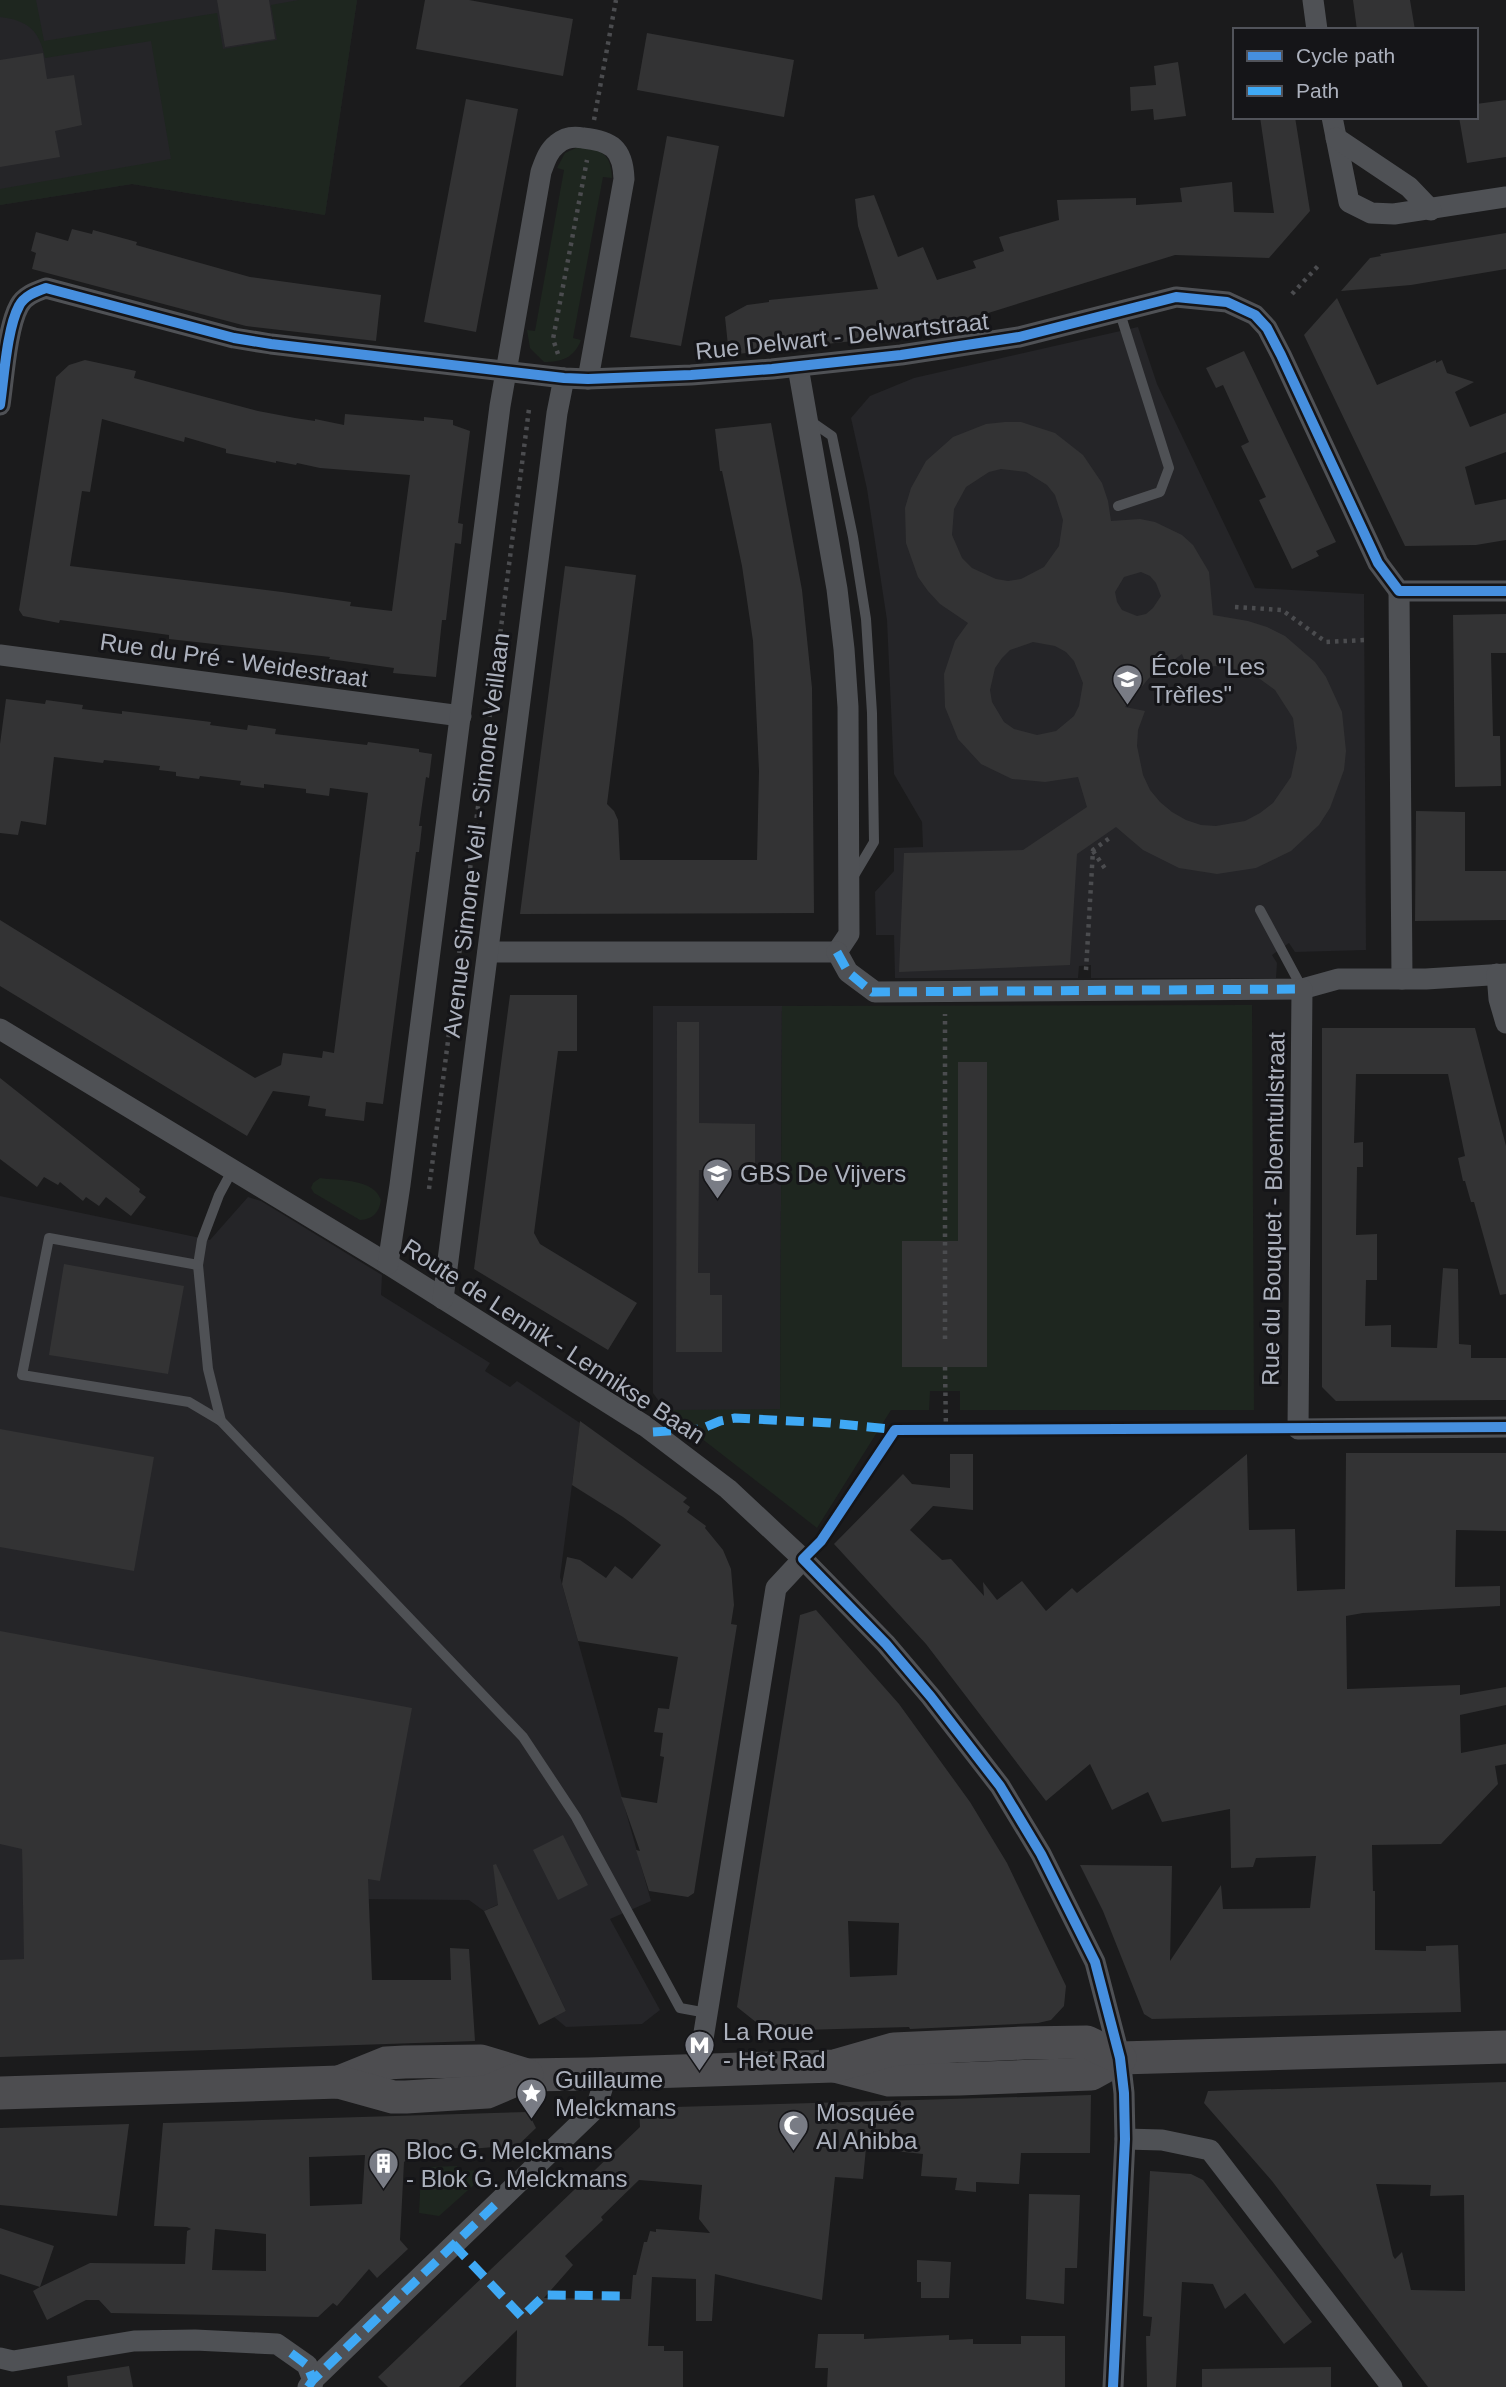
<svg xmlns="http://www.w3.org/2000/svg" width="1506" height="2387" font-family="Helvetica,sans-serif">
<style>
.built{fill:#252528}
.green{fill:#1e261f}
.building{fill:#333334;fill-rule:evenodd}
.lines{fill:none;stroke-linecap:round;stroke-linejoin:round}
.path{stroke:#4b4c4f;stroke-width:4.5;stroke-dasharray:3.5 5;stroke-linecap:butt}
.lane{stroke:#4f5155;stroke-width:10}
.street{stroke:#4f5155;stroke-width:21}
.primary{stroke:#4d4d50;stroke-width:33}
.quiet{stroke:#3fa9f5;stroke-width:9;stroke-dasharray:18 9;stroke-linecap:butt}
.cycleway-casing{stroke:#151518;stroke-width:15}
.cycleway{stroke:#468fdf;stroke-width:10}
.labels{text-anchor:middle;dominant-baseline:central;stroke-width:6;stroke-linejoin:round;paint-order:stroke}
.street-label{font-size:24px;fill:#acb1bd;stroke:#151518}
.poi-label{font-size:24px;fill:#acb1bd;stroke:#151518;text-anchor:start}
</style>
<rect width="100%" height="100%" fill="#1b1b1c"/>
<!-- built -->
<g class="built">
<polygon points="0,0 357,0 325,215 132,184 0,205"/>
<polygon points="1138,327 1157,384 1255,588 1364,594 1366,950 1295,952 1289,943 1272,955 1277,963 1276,978 1091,978 1091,965 1079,966 1078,978 895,978 894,935 876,935 875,892 894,871 894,848 923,847 922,822 894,774 887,620 867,489 851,418 870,396 914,378"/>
<polygon points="653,1006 782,1006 780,1410 671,1410 663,1407 653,1393"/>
<polygon points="0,1196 210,1240 248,1197 261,1201 382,1275 381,1295 490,1363 485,1371 510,1387 517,1381 580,1423 560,1577 651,1901 610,1919 660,2010 642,2024 566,2027 554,2017 566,2011 512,1898 484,1911 469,1900 361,1899 22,1849 25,1979 3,1960 0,1960"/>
</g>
<!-- green -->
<g class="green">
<path d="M 0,0 L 36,0 L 44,41 L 217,13 L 223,49 L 277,40 L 271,5 L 299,0 L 357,0 L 325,215 L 132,184 L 0,205 L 0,189 L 171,159 L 151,41 L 45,58 C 40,31 28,20 0,17 Z"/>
<path d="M 580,146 C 602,151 611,153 612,178 L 603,177 L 573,338 L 581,340 C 574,358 562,362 544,362 L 530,348 L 527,330 L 535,331 L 564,170 L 557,168 L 565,153 Z"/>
<polygon points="1252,1005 1254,1410 960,1410 960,1391 930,1391 929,1410 891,1410 817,1528 670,1414 671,1410 780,1409 782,1006"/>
<path d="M 320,1178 C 340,1181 373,1178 381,1200 C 379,1213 373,1219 360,1220 L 314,1193 L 311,1188 L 313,1183 Z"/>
<polygon points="457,2166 457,2171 481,2170 485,2175 439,2216 419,2213 421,2173 428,2167"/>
</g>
<!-- building -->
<g class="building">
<polygon points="217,0 269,0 275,39 225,47"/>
<polygon points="425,0 469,0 573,19 563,76 416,49"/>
<polygon points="1353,0 1410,0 1415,30 1357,30"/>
<polygon points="647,33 794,60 784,117 637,90"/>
<polygon points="43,53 47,79 74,75 82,125 55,131 60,157 0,167 0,60"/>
<polygon points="1178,62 1186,116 1154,120 1153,109 1131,111 1130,87 1156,85 1154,66"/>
<polygon points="466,99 518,109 476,332 424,322"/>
<polygon points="1506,100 1506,157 1467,163 1459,117 1476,117 1476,104"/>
<polygon points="1260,117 1295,117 1310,211 1269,258 1175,255 985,314 915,330 914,328 871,339 729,355 725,317 747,305 769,302 769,300 878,289 858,226 855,199 874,195 898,257 923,247 937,280 976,268 973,261 1004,251 999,237 1059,220 1057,200 1136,198 1136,205 1182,202 1180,188 1232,182 1234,212 1274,213"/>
<polygon points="667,136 719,146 681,346 630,337"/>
<polygon points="72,229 92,234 93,230 137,242 136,245 250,277 381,295 376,341 246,326 32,269 36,253 31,251 36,232 68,241"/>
<polygon points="1506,233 1506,269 1411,285 1341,291 1370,258 1381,256 1380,254"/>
<polygon points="1337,298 1377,385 1436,360 1436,363 1442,360 1447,373 1474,382 1455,392 1470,427 1506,413 1506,452 1465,467 1475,505 1506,499 1506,540 1476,545 1405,546 1304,335"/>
<polygon points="1244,351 1336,542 1316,551 1319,556 1292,569 1259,500 1266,497 1241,446 1249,442 1223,385 1216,388 1206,368"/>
<path d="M 85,360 L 136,371 L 134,378 L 258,411 L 295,418 L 315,421 L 315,419 L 344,425 L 345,414 L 424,421 L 424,417 L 453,420 L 453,425 L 470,431 L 458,523 L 463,524 L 461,544 L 455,543 L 446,620 L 442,620 L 436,677 L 393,673 L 394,668 L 329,659 L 330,657 L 169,639 L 169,635 L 60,620 L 59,623 L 23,616 L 19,610 L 56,377 L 69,365 ZM 102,419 L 184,442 L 185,437 L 226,449 L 226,453 L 276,463 L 276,461 L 296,465 L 297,463 L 320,468 L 410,475 L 392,611 L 350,606 L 351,602 L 282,592 L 70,566 L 82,491 L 90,492 Z"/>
<path d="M 1005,422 L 1021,422 L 1055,433 L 1083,455 L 1102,483 L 1108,501 L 1111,521 L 1140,519 L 1155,522 L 1182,535 L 1193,545 L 1209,572 L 1213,615 L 1248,621 L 1267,627 L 1285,636 L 1315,662 L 1326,677 L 1342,712 L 1346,751 L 1344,770 L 1330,808 L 1319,825 L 1291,851 L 1256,868 L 1217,874 L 1179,868 L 1143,850 L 1116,827 L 1077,854 L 1070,965 L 899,972 L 904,853 L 1023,850 L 1087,807 L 1078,777 L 1045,782 L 1012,779 L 981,764 L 958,739 L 945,707 L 944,674 L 955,641 L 968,623 L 940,604 L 928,591 L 918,577 L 906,543 L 905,508 L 911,488 L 926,461 L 953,437 L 986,424 ZM 1001,469 L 1026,472 L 1047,485 L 1055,495 L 1063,520 L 1059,546 L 1044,567 L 1021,579 L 1008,581 L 996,579 L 972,568 L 962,558 L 952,535 L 954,509 L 966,487 L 989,472 ZM 1141,572 L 1150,576 L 1156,583 L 1161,596 L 1153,608 L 1146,614 L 1137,616 L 1122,610 L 1117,602 L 1115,592 L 1124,577 ZM 1033,642 L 1055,646 L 1066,652 L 1074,661 L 1083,683 L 1079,706 L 1074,716 L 1056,731 L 1037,735 L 1014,729 L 1004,722 L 992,702 L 990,690 L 995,668 L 1002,658 L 1010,650 ZM 1182,654 L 1187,667 L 1222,666 L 1253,674 L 1275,690 L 1293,718 L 1297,748 L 1291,777 L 1273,803 L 1260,813 L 1245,821 L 1216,826 L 1201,825 L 1186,820 L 1172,812 L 1160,802 L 1150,790 L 1143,775 L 1137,746 L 1138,730 L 1145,711 L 1125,707 L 1149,678 Z"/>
<polygon points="771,423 802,590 812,688 814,913 520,914 565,566 636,575 607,804 614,811 618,820 620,860 757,860 759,771 753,641 742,566 722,471 720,471 715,429"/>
<polygon points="1506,614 1506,653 1491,653 1493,736 1500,736 1501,786 1455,787 1453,615"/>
<polygon points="6,699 45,704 46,700 83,705 82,709 122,714 122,711 211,722 210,725 247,730 248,725 276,729 275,734 367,745 368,742 419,749 419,752 432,754 429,778 426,777 419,826 422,826 419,852 416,852 383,1104 366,1102 364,1121 325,1116 326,1109 308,1106 310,1096 273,1091 247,1136 0,986 0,920 255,1078 281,1065 283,1053 322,1058 323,1051 334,1053 368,793 330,788 329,796 306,793 306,789 264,784 264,788 240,785 241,781 200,776 199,779 176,776 176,772 159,770 160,766 104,760 103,763 54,757 46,825 21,821 18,835 0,833 0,744"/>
<polygon points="1416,811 1465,812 1465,871 1506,871 1506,920 1415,921"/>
<polygon points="510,995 577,995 577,1051 558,1051 534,1233 540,1244 637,1303 608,1350 474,1269"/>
<polygon points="677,1022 699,1022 699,1123 755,1124 755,1170 699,1170 698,1273 710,1273 710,1295 722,1295 722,1352 676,1352"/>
<polygon points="1322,1028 1475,1028 1506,1146 1506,1294 1500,1295 1474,1202 1471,1202 1465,1181 1463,1181 1458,1158 1465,1156 1448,1074 1356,1074 1354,1143 1363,1142 1363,1167 1357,1167 1356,1235 1377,1234 1377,1280 1366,1280 1365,1326 1391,1325 1391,1347 1437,1348 1443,1268 1458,1269 1459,1344 1471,1345 1471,1358 1506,1358 1506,1400 1336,1401 1322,1387"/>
<polygon points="958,1062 987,1062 987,1367 902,1367 902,1241 958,1241"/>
<polygon points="0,1078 140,1189 139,1192 146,1197 131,1216 106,1197 99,1206 86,1197 83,1201 60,1182 58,1185 44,1177 37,1187 0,1159"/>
<polygon points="64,1264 184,1286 168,1374 49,1355"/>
<polygon points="580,1421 687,1498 683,1502 690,1507 687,1512 706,1526 705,1528 723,1550 731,1569 734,1605 731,1624 737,1625 694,1893 688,1897 649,1891 636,1850 640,1851 621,1797 657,1803 664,1757 660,1756 663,1733 654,1732 658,1708 669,1709 678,1657 578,1641 562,1584 567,1557 580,1560 606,1578 615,1566 632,1579 661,1545 623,1517 572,1485"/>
<polygon points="0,1429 154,1457 134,1571 0,1547"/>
<polygon points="1346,1453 1506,1453 1506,1531 1456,1530 1455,1587 1500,1586 1500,1606 1363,1613 1346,1616 1347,1689 1460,1685 1460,1695 1506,1687 1506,1705 1460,1715 1461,1753 1506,1744 1506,1764 1495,1766 1498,1784 1441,1844 1372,1845 1373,1891 1375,1891 1375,1950 1426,1951 1426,1946 1458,1945 1461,2012 1152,2019 1144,2014 1103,1911 1080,1865 1172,1866 1170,1961 1221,1885 1223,1909 1310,1908 1316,1856 1256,1858 1253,1867 1231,1868 1230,1809 1162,1822 1148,1792 1112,1810 1090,1764 1046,1801 926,1644 834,1544 903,1474 912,1484 950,1488 950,1454 973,1454 973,1510 933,1506 910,1530 942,1560 951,1559 984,1596 983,1582 997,1600 1022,1581 1046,1611 1072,1588 1077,1593 1247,1454 1249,1530 1295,1529 1297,1591 1345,1589"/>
<path d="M 816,1610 L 899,1704 L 970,1802 L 1007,1863 L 1066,1986 L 1064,2006 L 1051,2020 L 1038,2023 L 910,2029 L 909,2027 L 767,2031 L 737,2007 L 800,1615 ZM 848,1921 L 899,1923 L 897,1975 L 850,1977 Z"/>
<polygon points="0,1631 412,1708 380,1881 368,1879 372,1980 451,1980 450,1948 469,1949 475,2041 0,2057 0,1960 24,1959 22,1849 0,1844"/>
<polygon points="563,1835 588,1885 558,1900 533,1850"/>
<polygon points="496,1864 566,2011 539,2025 484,1911 498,1905 493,1865"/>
<path d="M 1506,2082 L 1506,2387 L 1428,2387 L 1272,2181 L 1204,2103 L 1208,2091 ZM 1376,2184 L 1431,2185 L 1430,2196 L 1464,2195 L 1465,2291 L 1411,2290 L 1402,2252 L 1395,2259 L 1393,2256 Z"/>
<path d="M 1091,2095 L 1090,2153 L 1021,2153 L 1019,2184 L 976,2182 L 976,2192 L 955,2190 L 957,2178 L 921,2176 L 923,2154 L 866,2148 L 863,2179 L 835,2177 L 822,2300 L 715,2274 L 712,2321 L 696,2321 L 696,2279 L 652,2277 L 648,2346 L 664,2346 L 664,2351 L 683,2351 L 683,2387 L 516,2387 L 517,2330 L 459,2387 L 388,2387 L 378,2377 L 640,2127 L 639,2108 ZM 639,2180 L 702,2185 L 699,2219 L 710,2233 L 656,2229 L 656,2232 L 650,2231 L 647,2242 L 644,2242 L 636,2275 L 633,2275 L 631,2299 L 544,2298 L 573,2265 L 565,2256 L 603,2220 L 601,2217 Z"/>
<path d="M 528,2112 L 536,2128 L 505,2158 L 494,2147 L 458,2150 L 458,2148 L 417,2150 L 404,2162 L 400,2240 L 408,2249 L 377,2278 L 369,2269 L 337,2306 L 333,2303 L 318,2317 L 111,2313 L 99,2300 L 86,2300 L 47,2320 L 33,2291 L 40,2287 L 0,2274 L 0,2228 L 54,2246 L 40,2287 L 90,2263 L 185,2264 L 187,2231 L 191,2229 L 187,2227 L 154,2226 L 163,2123 ZM 365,2155 L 362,2204 L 310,2206 L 309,2157 ZM 215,2229 L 266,2234 L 266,2271 L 212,2270 Z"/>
<polygon points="129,2124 117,2216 0,2205 0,2128"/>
<polygon points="1150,2171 1191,2174 1203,2180 1312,2322 1284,2344 1245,2293 1225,2309 1213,2284 1182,2282 1176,2387 1147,2387 1146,2336 1150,2336 1152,2317 1143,2316"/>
<polygon points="1029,2194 1080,2195 1077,2268 1065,2268 1064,2304 1026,2299"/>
<polygon points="917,2260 951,2262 949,2298 921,2298 921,2282 917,2282"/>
<polygon points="818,2334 864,2334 864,2339 949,2335 949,2340 973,2339 973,2344 1021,2344 1021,2336 1065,2336 1065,2387 827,2387 828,2368 815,2368"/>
<polygon points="129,2366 133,2387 68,2387 67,2376"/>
<polygon points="1331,2367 1331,2387 1202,2387 1202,2369"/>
</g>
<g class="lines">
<!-- path -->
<g class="path">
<polyline points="594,120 616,0"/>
<polyline points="1292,294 1319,265"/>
<polyline points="558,354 553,339 587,160"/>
<polyline points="1235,607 1282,610 1326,642 1364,640"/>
<polyline points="1093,851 1106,870"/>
<polyline points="1086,970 1093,850 1111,837"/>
<polyline points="429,1189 529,409"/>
<polyline points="945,1339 945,1014"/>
<polyline points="945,1367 946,1431"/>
</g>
<!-- lane -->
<g class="lane">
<polyline points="809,420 832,436 853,537 866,619 872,713 874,842 852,879"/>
<polyline points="1118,506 1160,492 1169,468 1119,310"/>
<polyline points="1260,910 1302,988"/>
<polyline points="233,1169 219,1195 202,1240 198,1265 208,1369 221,1421 523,1737 576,1817 680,2008 707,2013"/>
<polyline points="198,1265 49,1238 22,1375 189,1402 221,1421"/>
</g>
<!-- street -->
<g class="street">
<polyline points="1313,0 1317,30"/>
<polyline points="1332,117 1349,202 1371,213 1394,214 1506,197"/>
<polyline points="1336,138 1409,187 1431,210"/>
<polyline points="798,367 837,589 844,649 848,707 849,934 837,952"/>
<path d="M 0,405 C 4,378 7,328 19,306 C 24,296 35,292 46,288 L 234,338 L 271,344 L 564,378 L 588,379 L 691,375 L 772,369 L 901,355 L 1019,337 L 1176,297 L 1227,302 L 1255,315 L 1267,328 L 1281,355 L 1378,563 L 1399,591 L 1506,591"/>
<polyline points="1399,591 1402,979"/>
<polyline points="0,655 461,716"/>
<polyline points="488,952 837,952"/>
<polyline points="837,952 848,972 875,992 1302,989 1338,979 1426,979 1506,974"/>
<polyline points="1497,974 1499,999 1506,1023"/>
<polyline points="1302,989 1298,1429 1506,1427"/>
<polyline points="0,1029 388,1264 645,1426 728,1489 803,1559 886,1644 931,1697 1000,1786 1041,1854 1095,1962 1120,2058 1124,2093 1125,2139 1113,2387"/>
<path d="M 388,1264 L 400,1185 L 500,406 L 541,172 C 545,161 548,151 557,144 C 565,137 573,136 583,138 C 611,141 623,148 624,179 L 588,379"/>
<polyline points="443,1299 557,413 564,378"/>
<polyline points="702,2070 702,2045 776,1588 803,1559"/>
<polyline points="1125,2139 1162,2140 1210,2150 1392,2387"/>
<polyline points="0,2358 13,2361 134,2341 195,2340 277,2344 307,2365 313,2380 312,2387"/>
<polyline points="308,2387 313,2380 596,2108 607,2073"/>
</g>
<!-- primary -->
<g class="primary">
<polyline points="835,2066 889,2080 959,2079 1091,2074 1120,2058 1506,2047"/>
<polyline points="339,2082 386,2063 405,2062 481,2061 527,2075 588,2074 834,2066 894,2049 1024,2043 1087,2042 1120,2058"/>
<polyline points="0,2093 339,2082 393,2097 406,2097 487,2092 527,2075"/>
</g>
<!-- quiet -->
<g class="quiet">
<polyline points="837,952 848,972 872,992 1302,989"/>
<polyline points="653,1432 701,1429 720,1421 735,1418 830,1423 899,1430"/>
<polyline points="453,2244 522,2317 545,2295 628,2296"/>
<polyline points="291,2353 307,2365 313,2380"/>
<polyline points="308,2387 313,2380 500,2200"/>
</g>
<defs>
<g id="cycleway">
<path d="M 0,405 C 4,378 7,328 19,306 C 24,296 35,292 46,288 L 234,338 L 271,344 L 564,378 L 588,379 L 691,375 L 772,369 L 901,355 L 1019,337 L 1176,297 L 1227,302 L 1255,315 L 1267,328 L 1281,355 L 1378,563 L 1399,591 L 1506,591"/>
<polyline points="1113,2387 1125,2139 1124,2093 1120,2058 1095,1962 1041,1854 1000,1786 931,1697 886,1644 803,1559 821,1541 895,1430 1506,1427"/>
</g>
</defs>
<!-- cycleway casing -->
<use href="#cycleway" class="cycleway-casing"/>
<!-- cycleway -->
<use href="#cycleway" class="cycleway"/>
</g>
<!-- icons -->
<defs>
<symbol id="school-pin" viewBox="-11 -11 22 30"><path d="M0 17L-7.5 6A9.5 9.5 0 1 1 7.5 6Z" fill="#797c85" stroke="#151518"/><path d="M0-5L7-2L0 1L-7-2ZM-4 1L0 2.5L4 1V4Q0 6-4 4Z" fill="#fff"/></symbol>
<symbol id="metro-pin" viewBox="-11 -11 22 30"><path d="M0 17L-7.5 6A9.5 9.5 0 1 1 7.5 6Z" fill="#797c85" stroke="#151518"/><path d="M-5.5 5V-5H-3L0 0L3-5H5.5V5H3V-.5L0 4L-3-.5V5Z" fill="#fff"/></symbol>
<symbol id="sight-pin" viewBox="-11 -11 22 30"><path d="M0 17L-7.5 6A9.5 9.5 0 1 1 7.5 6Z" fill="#797c85" stroke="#151518"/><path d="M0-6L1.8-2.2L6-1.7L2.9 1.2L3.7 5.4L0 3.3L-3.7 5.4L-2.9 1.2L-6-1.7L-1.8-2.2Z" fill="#fff"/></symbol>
<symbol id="mosque-pin" viewBox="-11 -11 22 30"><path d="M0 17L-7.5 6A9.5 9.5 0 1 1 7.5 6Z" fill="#797c85" stroke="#151518"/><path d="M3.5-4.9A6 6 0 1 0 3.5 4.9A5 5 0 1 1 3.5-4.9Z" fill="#fff"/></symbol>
<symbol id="building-pin" viewBox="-11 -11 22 30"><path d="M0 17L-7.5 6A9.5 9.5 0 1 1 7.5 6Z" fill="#797c85" stroke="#151518"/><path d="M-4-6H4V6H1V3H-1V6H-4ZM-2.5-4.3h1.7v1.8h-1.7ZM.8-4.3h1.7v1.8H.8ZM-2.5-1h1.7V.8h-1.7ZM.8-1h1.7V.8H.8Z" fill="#fff"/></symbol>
</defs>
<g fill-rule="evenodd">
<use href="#school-pin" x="1110" y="662" width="35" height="47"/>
<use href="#school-pin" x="700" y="1156" width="35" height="47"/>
<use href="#metro-pin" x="682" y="2028" width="35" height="47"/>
<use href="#sight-pin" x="514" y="2076" width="35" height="47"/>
<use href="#mosque-pin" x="776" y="2108" width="35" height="47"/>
<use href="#building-pin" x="366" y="2146" width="35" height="47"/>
</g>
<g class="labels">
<!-- street labels -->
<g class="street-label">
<text transform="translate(842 336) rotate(-6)">Rue Delwart - Delwartstraat</text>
<text transform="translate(234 660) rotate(8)">Rue du Pré - Weidestraat</text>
<text transform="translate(476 835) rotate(-83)">Avenue Simone Veil - Simone Veillaan</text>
<text transform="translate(1273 1209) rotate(-89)">Rue du Bouquet - Bloemtuilstraat</text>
<text transform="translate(554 1341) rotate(33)">Route de Lennik - Lennikse Baan</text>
</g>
<!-- poi labels -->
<g class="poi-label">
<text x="1151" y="666">École "Les<tspan x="1151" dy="28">Trèfles"</tspan></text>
<text x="740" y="1173">GBS De Vijvers</text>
<text x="723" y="2031">La Roue<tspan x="723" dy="28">- Het Rad</tspan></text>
<text x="555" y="2079">Guillaume<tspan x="555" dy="28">Melckmans</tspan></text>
<text x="816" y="2112">Mosquée<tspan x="816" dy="28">Al Ahibba</tspan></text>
<text x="406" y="2150">Bloc G. Melckmans<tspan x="406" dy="28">- Blok G. Melckmans</tspan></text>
</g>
</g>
<!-- legend -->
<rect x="1233" y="28" width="245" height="91" fill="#151518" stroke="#51535a" stroke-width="2"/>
<rect x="1247" y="51" width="35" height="10" fill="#468fdf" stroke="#51535a" stroke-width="2"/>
<text x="1296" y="63" font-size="21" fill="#acb1bd">Cycle path</text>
<rect x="1247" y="86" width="35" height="10" fill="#3fa9f5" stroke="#51535a" stroke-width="2"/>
<text x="1296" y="98" font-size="21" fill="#acb1bd">Path</text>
</svg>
